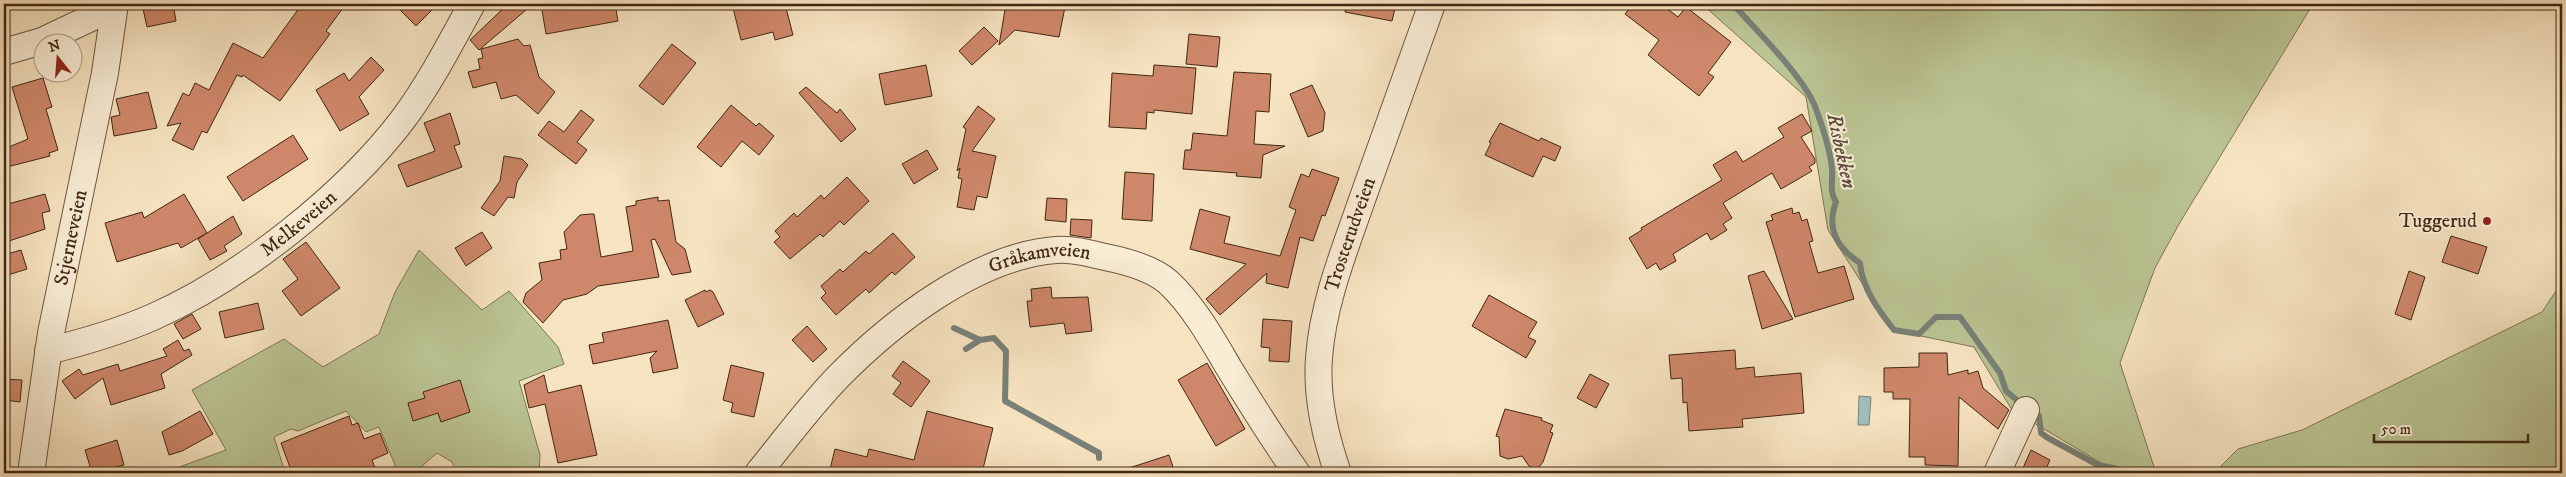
<svg xmlns="http://www.w3.org/2000/svg" width="2566" height="477" font-family="'IM FELL DW Pica',serif">
<style>
.green{fill:#bbc493;stroke:#7e7653}
.water{fill:#9fbdbb;stroke:#798178}
.lines{fill:none;stroke-linecap:round;stroke-linejoin:round}
.stream{stroke:#798178;stroke-width:6}
.building{fill:#ce876a;stroke:#412713}
.minor-casing{stroke:#6e563e;stroke-width:28}
.minor{stroke:#f9edd6;stroke-width:26}
.poi-dot{fill:#8f2418;stroke:#f9edd6;stroke-width:2}
.labels{text-anchor:middle;dominant-baseline:central;stroke-width:4;stroke-linejoin:round;paint-order:stroke}
.poi-label{font-size:20px;fill:#412713;stroke:#f9edd6;text-anchor:end}
.street-label{font-size:20px;fill:#412713;stroke:#f9edd6}
.water-label{font-size:21px;font-style:italic;fill:#584c3d;stroke:#f9edd6}
</style>
<rect width="100%" height="100%" fill="#f6e3c0"/>
<filter id="stains"><feTurbulence type="fractalNoise" baseFrequency=".004" numOctaves="4"/><feColorMatrix values="0 0 0 0 .2 0 0 0 0 .09 0 0 0 0 .02 0 0 0 .5 -.17"/></filter>
<radialGradient id="worn" r=".72"><stop offset=".6" stop-color="#630" stop-opacity="0"/><stop offset="1" stop-color="#630" stop-opacity=".3"/></radialGradient>
<!-- green -->
<g class="green">
<polygon points="1702,4 2313,4 2179,224 2155,268 2120,363 2156,473 2118,473 2012,410 1974,347 1892,330 1828,230 1806,97"/>
<polygon points="419,250 482,310 509,291 558,347 564,364 519,381 540,455 539,473 456,473 452,462 437,453 422,466 418,473 395,473 395,465 379,427 366,432 346,411 298,431 291,429 274,437 284,469 280,473 163,473 226,450 192,390 284,339 323,367 379,334 395,292"/>
<polygon points="2562,282 2562,473 2214,473 2238,449 2302,430 2542,312"/>
</g>
<!-- water -->
<polygon class="water" points="1859,396 1871,397 1869,425 1858,425"/>
<g class="lines">
<!-- stream -->
<g class="stream">
<path d="M 1733,4 C 1755,29 1806,79 1816,109 C 1823,128 1830,150 1832,169 C 1833,182 1829,190 1836,202 C 1826,229 1837,248 1860,263 C 1862,288 1879,311 1894,330 L 1919,334 L 1936,317 L 1960,317 L 2000,373 L 2006,391 L 2024,406"/>
<polyline points="954,328 980,340 994,338 1006,351 1005,401 1099,453 1099,458"/>
<polyline points="966,349 980,340"/>
<polyline points="2032,411 2039,416 2041,433 2048,438 2098,465 2118,469 2122,473"/>
</g>
</g>
<!-- building -->
<g class="building">
<polygon points="142,4 173,4 176,21 147,27"/>
<polygon points="302,4 346,4 326,31 330,34 280,101 243,75 242,77 237,75 207,133 202,131 193,150 172,140 181,123 167,126 183,93 189,96 195,83 209,90 233,43 263,58"/>
<polygon points="394,4 438,4 416,26"/>
<polygon points="508,4 533,4 479,50 470,40"/>
<polygon points="541,4 615,4 618,21 546,34"/>
<polygon points="732,4 785,4 793,35 775,40 773,32 741,40"/>
<polygon points="1006,4 1047,4 1065,7 1059,37 1015,30 999,45"/>
<polygon points="1346,4 1396,4 1392,21 1345,12"/>
<polygon points="1633,4 1661,4 1678,17 1686,7 1731,42 1708,73 1714,77 1699,96 1648,55 1659,40 1625,14"/>
<polygon points="984,27 998,41 972,65 959,51"/>
<polygon points="1189,34 1220,37 1217,67 1186,64"/>
<polygon points="518,39 524,46 530,45 539,77 555,92 538,114 516,95 501,99 496,82 473,88 468,72 480,69 478,59 483,58 481,49"/>
<polygon points="672,44 696,63 663,105 639,86"/>
<polygon points="371,57 384,70 359,97 369,114 340,131 316,90 344,73 349,81"/>
<polygon points="926,65 932,96 885,105 879,74"/>
<polygon points="1154,65 1196,68 1192,114 1154,110 1154,113 1147,112 1146,129 1109,127 1112,73 1153,76"/>
<polygon points="1234,72 1271,74 1269,112 1256,111 1254,144 1285,146 1263,155 1261,178 1236,176 1237,173 1183,169 1185,150 1191,150 1193,133 1227,136"/>
<polygon points="43,78 52,107 46,109 58,150 49,153 50,156 7,167 4,149 28,139 12,87"/>
<polygon points="1312,85 1325,113 1323,131 1308,137 1290,94"/>
<polygon points="806,87 837,113 840,109 856,129 841,142 799,93"/>
<polygon points="148,92 157,128 114,136 111,117 120,115 116,99"/>
<polygon points="731,105 756,126 759,123 774,136 759,155 742,141 721,167 697,147"/>
<polygon points="978,106 995,119 972,151 996,156 987,198 977,196 974,210 957,207 962,179 958,178 960,168 957,171 966,129 963,127"/>
<polygon points="581,110 594,120 577,142 587,150 576,164 538,135 549,121 564,132"/>
<polygon points="450,113 457,134 460,144 454,146 462,167 407,187 398,165 435,151 424,123"/>
<polygon points="1802,114 1812,131 1801,137 1815,159 1815,163 1809,167 1812,171 1781,189 1772,173 1723,203 1732,218 1723,224 1727,230 1711,240 1707,233 1673,254 1676,261 1660,270 1656,263 1647,269 1629,238 1642,230 1641,228 1722,180 1713,165 1736,151 1743,162 1784,137 1778,128"/>
<polygon points="1500,123 1539,141 1541,138 1561,147 1555,161 1543,156 1533,177 1485,155 1491,143 1489,142"/>
<polygon points="293,135 308,159 243,201 227,177"/>
<polygon points="927,150 938,169 914,184 902,164"/>
<polygon points="504,156 522,159 528,165 517,182 514,198 508,197 494,216 481,208 500,181"/>
<polygon points="1312,169 1339,178 1325,216 1322,215 1313,241 1300,237 1288,288 1266,283 1267,273 1220,315 1206,299 1246,264 1190,249 1200,209 1230,217 1224,243 1280,256 1296,210 1289,207 1301,174 1309,177"/>
<polygon points="1125,172 1154,174 1152,221 1122,219"/>
<polygon points="847,177 869,201 844,225 840,221 823,237 820,234 790,259 774,242 780,237 775,231 794,213 797,217 821,195 824,199"/>
<polygon points="45,194 50,211 42,213 45,229 9,241 4,222 4,205"/>
<polygon points="184,194 207,233 181,248 178,243 117,262 105,223 142,212 144,218"/>
<polygon points="658,197 658,201 669,200 676,242 685,249 691,272 672,275 655,239 651,240 659,277 598,286 587,294 563,300 543,323 523,302 526,293 542,280 539,263 561,259 560,250 567,249 564,232 580,215 591,214 594,214 601,257 633,251 626,207 636,205 636,201"/>
<polygon points="1047,198 1067,199 1066,222 1045,220"/>
<polygon points="1792,208 1793,214 1799,212 1802,221 1807,219 1813,241 1809,242 1818,273 1844,266 1854,299 1795,317 1766,222 1773,220 1771,215"/>
<polygon points="233,216 242,234 224,246 227,251 210,260 198,239"/>
<polygon points="1071,219 1092,220 1091,238 1070,235"/>
<polygon points="482,232 492,248 466,266 455,248"/>
<polygon points="893,233 915,257 895,275 892,272 869,293 866,289 836,315 821,298 826,293 821,286 840,269 843,272 866,251 869,254"/>
<polygon points="2451,236 2487,247 2478,274 2442,262"/>
<polygon points="306,242 340,288 301,316 282,291 298,279 283,259"/>
<polygon points="21,250 27,269 8,275 4,255"/>
<polygon points="1764,271 1793,319 1762,329 1748,276"/>
<polygon points="2409,271 2425,277 2411,320 2395,314"/>
<polygon points="1051,287 1052,298 1088,297 1092,331 1066,334 1064,323 1030,327 1027,301 1032,301 1031,289"/>
<polygon points="705,290 706,292 710,290 713,292 724,314 698,327 685,300"/>
<polygon points="1489,295 1537,322 1528,337 1536,341 1526,358 1472,326"/>
<polygon points="258,303 264,329 225,338 219,312"/>
<polygon points="192,314 201,329 183,339 174,324"/>
<polygon points="1263,319 1292,321 1289,362 1269,361 1270,348 1261,347"/>
<polygon points="668,320 678,368 653,373 650,358 657,351 593,364 589,345 604,342 602,333"/>
<polygon points="807,326 827,349 813,362 792,340"/>
<polygon points="178,340 184,351 189,349 192,355 161,374 165,388 111,405 103,378 75,399 62,381 79,369 83,375 118,364 120,371 167,356 163,349"/>
<polygon points="1735,350 1736,369 1754,367 1755,377 1801,373 1804,413 1742,419 1743,427 1689,431 1687,402 1683,403 1682,378 1671,379 1669,355"/>
<polygon points="1919,353 1947,353 1948,375 1968,370 1968,374 1978,371 1983,388 2009,410 1998,429 1959,397 1958,466 1925,465 1925,457 1909,457 1910,399 1893,399 1893,392 1884,392 1884,368 1919,367"/>
<polygon points="903,361 930,381 911,407 893,394 901,383 892,376"/>
<polygon points="1207,363 1245,429 1216,446 1178,380"/>
<polygon points="731,365 764,373 754,417 731,412 733,403 723,400"/>
<polygon points="1590,374 1609,384 1596,408 1577,398"/>
<polygon points="544,375 548,393 581,385 597,455 558,463 545,404 529,408 524,385"/>
<polygon points="4,379 22,380 20,402 4,400"/>
<polygon points="460,380 470,412 441,422 438,413 413,421 408,403 425,398 423,392"/>
<polygon points="1505,409 1542,418 1541,420 1553,425 1550,432 1553,433 1543,462 1539,467 1534,469 1529,466 1522,456 1508,459 1500,456 1499,437 1496,436"/>
<polygon points="200,411 213,434 182,451 169,455 162,432"/>
<polygon points="927,411 993,428 982,473 829,473 835,449 867,457 869,449 914,460"/>
<polygon points="349,416 352,425 358,423 364,439 380,433 388,453 372,460 377,473 292,473 281,443"/>
<polygon points="117,440 124,465 92,473 85,450"/>
<polygon points="2031,450 2050,460 2044,473 2033,473 2023,468"/>
<polygon points="1169,455 1175,473 1124,473 1123,470"/>
</g>
<g class="lines">
<defs>
<g id="minor">
<polyline points="4,52 42,41 114,7"/>
<path id="s1" d="M 48,351 C 84,342 119,332 153,317 C 241,278 346,195 404,118 C 430,83 451,42 472,4"/>
<path id="s2" d="M 31,473 L 51,333 L 105,73 L 115,4"/>
<path id="s3" d="M 758,473 C 784,441 809,407 838,377 C 892,322 977,256 1056,250 C 1073,249 1089,253 1105,257 C 1125,261 1152,268 1168,282 C 1193,305 1212,339 1229,368 C 1251,404 1273,439 1297,473"/>
<path id="s4" d="M 1338,473 C 1325,436 1316,397 1319,358 C 1323,302 1345,249 1363,197 C 1386,133 1409,68 1432,4"/>
<polyline points="1997,473 2026,410"/>
</g>
</defs>
<!-- minor casing -->
<use href="#minor" class="minor-casing"/>
<!-- minor -->
<use href="#minor" class="minor"/>
</g>
<!-- markers -->
<circle class="poi-dot" cx="2487" cy="221" r="5"/>
<g class="labels">
<!-- poi labels -->
<g class="poi-label">
<text x="2477" y="221">Tuggerud</text>
</g>
<!-- street labels -->
<g class="street-label">
<text stroke="none"><textPath href="#s1" startOffset="284">Melkeveien</textPath></text>
<text stroke="none"><textPath href="#s4" startOffset="245">Trosterudveien</textPath></text>
<text stroke="none"><textPath href="#s2" startOffset="239">Stjerneveien</textPath></text>
<text stroke="none"><textPath href="#s3" startOffset="365">Gråkamveien</textPath></text>
</g>
<!-- water labels -->
<g class="water-label">
<text transform="translate(1841 151) rotate(78)">Risbekken</text>
</g>
</g>
<!-- margin -->
<rect width="2566" height="477" fill="none" stroke="#f6e3c0" stroke-width="20"/>
<rect x="5" y="5" width="2556" height="467" fill="none" stroke="#412713" stroke-width="2.5"/>
<rect x="10" y="10" width="2546" height="457" fill="none" stroke="#412713"/>
<!-- north arrow -->
<g transform="translate(58 58) rotate(343)"><circle r="24" fill="#f9edd6" stroke="#af9e88"/>
<path d="M0-4L9 19L0 12L-9 19Z" fill="#8f2418"/>
<text y="-8" font-size="14" font-weight="bold" text-anchor="middle" fill="#412713">N</text>
</g>
<!-- scale -->
<path d="M2374 434v8h154v-8" fill="none" stroke="#412713" stroke-width="2.5"/>
<text x="2381" y="434" font-size="15" fill="#412713" stroke="#f9edd6" stroke-width="4" paint-order="stroke">50 m</text>
<rect width="100%" height="100%" filter="url(#stains)"/>
<rect width="100%" height="100%" fill="url(#worn)"/>
</svg>
